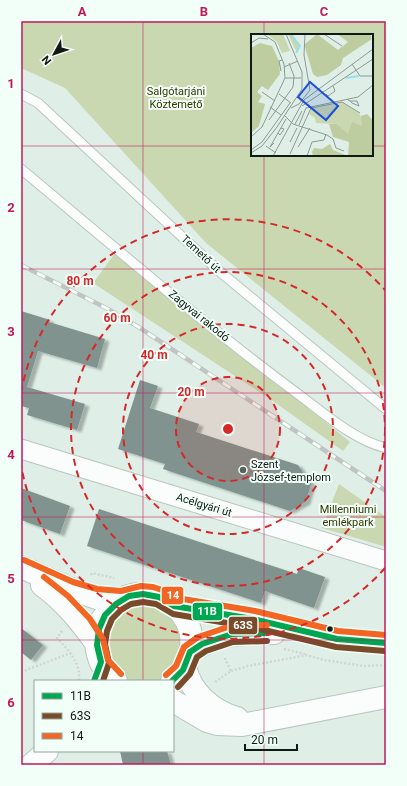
<svg xmlns="http://www.w3.org/2000/svg" width="407" height="786" font-family="Roboto,sans-serif">
<style>
.green{fill:#cad8b1;fill-rule:evenodd}
.building{fill:#80938e;filter:url(#shadow)}
.lines{fill:none;stroke-linecap:round;stroke-linejoin:round}
.service-casing{stroke:#b9c6bf;stroke-width:11}
.minor-casing{stroke:#b9c6bf;stroke-width:21}
.secondary-casing{stroke:#b9c6bf;stroke-width:24}
.primary-casing{stroke:#b9c6bf;stroke-width:24}
.path{stroke:#d1d6d3;stroke-width:2.5;stroke-dasharray:2 2;stroke-linecap:butt}
.service{stroke:#fafdfb;stroke-width:9}
.minor{stroke:#fafdfb;stroke-width:19}
.secondary{stroke:#fafdfb;stroke-width:22}
.primary{stroke:#fafdfb;stroke-width:22}
.rail-casing{stroke:#c0c4c2;stroke-width:4.5}
.rail{stroke:#f2fef8;stroke-width:3;stroke-dasharray:9;stroke-linecap:butt}
.bus-1-casing{stroke:#f2fef8;stroke-width:9}
.bus-2-casing{stroke:#f2fef8;stroke-width:9}
.bus-3-casing{stroke:#f2fef8;stroke-width:9}
.bus-1{stroke:#00a651;stroke-width:6}
.bus-2{stroke:#7a4b2a;stroke-width:6}
.bus-3{stroke:#f26522;stroke-width:6}
.grid{fill:none;stroke:#c2185b;stroke-width:1;stroke-opacity:0.55}
.ring{fill:none;stroke:#d62828;stroke-width:2;stroke-dasharray:7 5}
.poi-dot{fill:#58655e;stroke:#f2fef8;stroke-width:1.5}
.bus-dot{fill:#0f1a15;stroke:#f2fef8;stroke-width:1.5}
.labels{text-anchor:middle;dominant-baseline:central;stroke-width:4;stroke-linejoin:round;paint-order:stroke}
.park-label{font-size:11px;fill:#313a00;stroke:#f2fef8}
.street-label{font-size:11px;fill:#0f1a15;stroke:#f2fef8}
.poi-label{font-size:11px;fill:#0f1a15;stroke:#f2fef8;text-anchor:start}
.inset-river{fill:none;stroke:#94e1ee;stroke-width:2}
.inset-road{fill:none;stroke:#8c9a93;stroke-width:1}
.view{fill:#1d4ed8;fill-opacity:0.15;stroke:#1d4ed8;stroke-width:2}
.inset-edge{fill:none;stroke:#0f1a15;stroke-width:2}
.centre{fill:#d62828;stroke:#f2fef8;stroke-width:2}
.ring-label{font-size:12px;text-anchor:middle;font-weight:bold;fill:#d62828;stroke:#f2fef8;stroke-width:4;stroke-linejoin:round;paint-order:stroke}
.line-badge{stroke:#f2fef8;stroke-width:1.5}
.badge-label{font-size:11px;text-anchor:middle;font-weight:bold;fill:#fff}
.neatline{fill:none;stroke:#c2185b;stroke-width:1.5}
.grid-label{font-size:13px;text-anchor:middle;font-weight:bold;fill:#c2185b}
</style>
<defs>
<filter id="shadow"><feDropShadow dx="4.5" dy="2.5" stdDeviation="1" flood-color="#0004"/></filter>
</defs>
<rect width="100%" height="100%" fill="#dfefe7"/>
<!-- green -->
<g class="green">
<path d="M 21,21 L 386,21 L 386,388 L 206,243 L 65,88 L 21,68 ZM 252,35 L 372,35 L 372,155 L 252,155 Z"/>
<polygon points="116,252 350,442 343,451 270,399 93,283"/>
<polygon points="339,484 386,517 386,547 322,528"/>
<polygon points="138,594 188,625 172,681 116,681 112,678 100,621"/>
</g>
<!-- building -->
<g class="building">
<polygon points="21,311 50,320 49,322 105,339 97,368 38,351 27,387 85,404 77,430 27,415 29,408 21,406"/>
<polygon points="140,380 158,386 150,408 199,424 196,432 298,465 311,484 306,502 290,511 163,469 165,464 118,449"/>
<polygon points="21,488 70,506 60,534 21,520"/>
<polygon points="99,509 297,574 299,568 325,577 314,608 265,591 261,603 87,546"/>
<polygon points="21,628 43,645 31,660 21,652"/>
<polygon points="120,751 167,751 171,765 123,765"/>
</g>
<g class="lines">
<defs>
<g id="service">
<polyline points="21,94 38,103 219,271 386,409"/>
<path d="M 21,169 C 111,244 200,321 294,391 C 320,410 353,440 386,448"/>
</g>
<polyline id="minor" points="21,449 386,561"/>
<g id="secondary">
<polyline points="21,567 73,590 97,598 123,599"/>
<path d="M 42,585 C 64,601 80,621 96,643"/>
</g>
<g id="primary">
<polyline points="174,606 253,619 337,639 386,643"/>
<path d="M 190,652 C 221,632 238,634 274,633"/>
<path d="M 185,666 C 190,692 212,711 237,718"/>
<path d="M 116,681 C 103,673 97,657 96,642 C 96,630 100,621 107,612 C 143,563 230,624 172,681"/>
<polyline points="173,701 207,721 217,724 242,725 386,697"/>
<polyline points="31,765 47,751"/>
</g>
</defs>
<!-- service casing -->
<use href="#service" class="service-casing"/>
<!-- minor casing -->
<use href="#minor" class="minor-casing"/>
<!-- secondary casing -->
<use href="#secondary" class="secondary-casing"/>
<!-- primary casing -->
<use href="#primary" class="primary-casing"/>
<!-- path -->
<g class="path">
<polyline points="91,575 92,573 114,578"/>
<path d="M 62,631 L 57,638 C 69,651 81,663 79,681"/>
<polyline points="284,649 305,654"/>
<polyline points="231,671 248,666 307,655 324,660 364,666 386,665"/>
<polyline points="21,672 71,653"/>
<polyline points="215,682 231,671 224,657"/>
</g>
<!-- service -->
<use href="#service" class="service"/>
<!-- minor -->
<use href="#minor" class="minor"/>
<!-- secondary -->
<use href="#secondary" class="secondary"/>
<!-- primary -->
<use href="#primary" class="primary"/>
<defs>
<polyline id="rail" points="21,265 108,309 140,328 386,491"/>
</defs>
<!-- rail casing -->
<use href="#rail" class="rail-casing"/>
<!-- rail -->
<use href="#rail" class="rail"/>
<defs>
<g id="bus-1">
<polyline points="94,681 101,662 97,645 99,629 105,615 116,604 129,596 143,594 159,597 174,606 253,619 337,639 386,643"/>
<polyline points="172,681 183,670 190,652 202,644 232,634 267,633"/>
</g>
<g id="bus-2">
<polyline points="103,681 109,663 105,644 107,631 112,619 121,610 131,604 143,602 156,604 173,614 251,627 336,647 385,651"/>
<polyline points="178,687 190,674 197,657 206,651 233,642 267,641"/>
</g>
<g id="bus-3">
<polyline points="24,560 73,582 97,589 121,591 141,586 153,587 165,591 177,598 255,611 338,631 386,635"/>
<polyline points="44,577 68,596 90,619 103,639 108,660 121,674"/>
<polyline points="166,675 176,666 184,647 198,637 231,626 267,625"/>
</g>
</defs>
<!-- bus-1 casing -->
<use href="#bus-1" class="bus-1-casing"/>
<!-- bus-2 casing -->
<use href="#bus-2" class="bus-2-casing"/>
<!-- bus-3 casing -->
<use href="#bus-3" class="bus-3-casing"/>
<!-- bus-1 -->
<use href="#bus-1" class="bus-1"/>
<!-- bus-2 -->
<use href="#bus-2" class="bus-2"/>
<!-- bus-3 -->
<use href="#bus-3" class="bus-3"/>
</g>
<!-- grid -->
<path class="grid" d="M 143,21 L 143,681M 264,21 L 264,35M 21,146 L 252,146M 372,146 L 386,146M 264,155 L 264,765M 21,269 L 386,269M 21,393 L 386,393M 21,517 L 386,517M 21,640 L 386,640M 143,751 L 143,765"/>
<!-- distance rings -->
<circle cx="228" cy="429" r="52" fill="#d62828" fill-opacity=".12"/>
<g class="ring">
<circle cx="228" cy="429" r="52"/>
<circle cx="228" cy="429" r="105"/>
<circle cx="228" cy="429" r="157"/>
<path d="M385 568A210 210 0 0 1 21 465M21 393A210 210 0 0 1 385 290"/>
</g>
<!-- markers -->
<circle class="poi-dot" cx="243" cy="470" r="4"/>
<circle class="bus-dot" cx="330" cy="629" r="3.5"/>
<g class="labels">
<!-- park labels -->
<g class="park-label">
<text x="176" y="91">Salgótarjáni<tspan x="176" dy="13">Köztemető</tspan></text>
<text x="348" y="509">Millenniumi<tspan x="348" dy="13">emlékpark</tspan></text>
</g>
<!-- street labels -->
<g class="street-label">
<text transform="translate(201 254) rotate(43)">Temető út</text>
<text transform="translate(199 316) rotate(39)">Zagyvai rakodó</text>
<text transform="translate(204 505) rotate(17)">Acélgyári út</text>
</g>
<!-- poi labels -->
<g class="poi-label">
<text x="251" y="464">Szent<tspan x="251" dy="13">József-templom</tspan></text>
</g>
</g>
<!-- overview -->
<g transform="translate(251 34)">
<rect width="122" height="122" fill="#dfefe7"/>
<path d="M 16,0 L 32,0 L 39,17 L 31,19 L 26,8 ZM 37,0 L 40,0 L 48,11 L 46,19 ZM 91,68 L 108,79 L 112,87 L 111,92 L 97,101 L 86,90 L 65,89 L 64,84 L 58,80 L 61,74 Z" fill="#cad8b1"/>
<path d="M 66,0 L 87,16 L 97,8 L 86,0 L 119,0 L 121,5 L 92,24 L 90,31 L 76,41 L 66,43 L 62,40 L 54,13 L 54,10 ZM 9,9 L 21,12 L 28,27 L 29,40 L 17,56 L 11,52 L 6,58 L 11,62 L 7,68 L 14,70 L 8,92 L 0,99 L 0,14 ZM 116,80 L 122,86 L 122,122 L 62,122 L 61,118 L 63,114 L 71,115 L 79,110 L 82,116 L 97,122 L 98,108 L 82,103 L 78,90 L 86,90 L 97,100 L 101,88 L 111,92 L 110,82 Z" fill="#bdcda0"/>
<path class="inset-river" d="M 40,0 L 49,12 L 45,19M 95,44 L 108,42"/>
<path class="inset-road" d="M 73,0 L 91,12M 0,9 L 8,4 L 17,5M 101,30 L 109,42 L 122,42M 33,33 L 47,27M 30,37 L 28,27 L 31,26M 34,44 L 50,44M 11,58 L 24,67M 28,60 L 40,69M 75,60 L 77,62 L 84,57 L 82,52M 97,65 L 97,66 L 99,67 L 101,69 L 108,72 L 106,67 L 99,67M 51,72 L 122,25M 19,73 L 30,81M 40,74 L 48,70 L 59,56 L 53,21 L 54,0M 60,74 L 91,68 L 109,79M 34,82 L 42,90 L 76,101 L 82,105 L 85,114 L 93,117M 18,86 L 42,53 L 43,42 L 38,29M 44,90 L 51,77M 48,91 L 55,74 L 107,63 L 122,51M 27,99 L 29,101 L 33,95 L 30,94M 0,103 L 11,93 L 34,44 L 33,30 L 24,8 L 12,0M 39,108 L 46,94M 23,109 L 19,113 L 35,85M 15,112 L 25,119M 47,113 L 59,94M 0,116 L 11,108 L 39,69M 0,119 L 11,112 L 26,93 L 51,55 L 51,38 L 35,0M 39,120 L 60,74M 22,122 L 53,66 L 122,15M 56,122 L 61,108 L 73,106 L 75,100"/>
<path class="view" d="M 59,48 L 87,72 L 75,86 L 47,63 Z"/>
<rect width="122" height="122" class="inset-edge"/>
</g>
<circle cx="228" cy="429" r="6" class="centre"/>
<g class="ring-label">
<text x="80" y="285">80 m</text>
<text x="117" y="322">60 m</text>
<text x="154" y="359">40 m</text>
<text x="191" y="396">20 m</text>
</g>
<g class="line-badge">
<rect x="161" y="586" width="23" height="19" rx="4" fill="#f26522"/>
<rect x="192" y="602" width="31" height="19" rx="4" fill="#00a651"/>
<rect x="228" y="616" width="30" height="19" rx="4" fill="#7a4b2a"/>
</g>
<g class="badge-label">
<text x="173" y="599">14</text>
<text x="207" y="615">11B</text>
<text x="243" y="629">63S</text>
</g>
<!-- border -->
<rect width="407" height="786" fill="none" stroke="#f2fef8" stroke-width="44"/>
<!-- legend -->
<rect x="34" y="680" width="140" height="72" fill="#f2fef8" stroke="#97a39d"/>
<rect x="42" y="693" width="20" height="6" fill="#00a651" stroke="#97a39d"/>
<text x="70" y="700" font-size="12" fill="#0f1a15">11B</text>
<rect x="42" y="713" width="20" height="6" fill="#7a4b2a" stroke="#97a39d"/>
<text x="70" y="720" font-size="12" fill="#0f1a15">63S</text>
<rect x="42" y="733" width="20" height="6" fill="#f26522" stroke="#97a39d"/>
<text x="70" y="740" font-size="12" fill="#0f1a15">14</text>
<!-- north arrow -->
<g transform="translate(54 54) rotate(230)" stroke="#f2fef8" stroke-width="3" paint-order="stroke">
<path d="M0-3L7 15L0 10L-7 15Z" fill="#0f1a15"/>
<text y="-6" font-size="11" font-weight="bold" text-anchor="middle" fill="#0f1a15">N</text>
</g>
<!-- scale -->
<path d="M245 744v6h52v-6" fill="none" stroke="#0f1a15" stroke-width="2"/>
<text x="251" y="744" font-size="12" fill="#0f1a15" stroke="#f2fef8" stroke-width="3" paint-order="stroke">20 m</text>
<rect x="22" y="22" width="363" height="742" class="neatline"/>
<g class="grid-label">
<text x="82" y="16">A</text>
<text x="204" y="16">B</text>
<text x="324" y="16">C</text>
<text x="11" y="88">1</text>
<text x="11" y="212">2</text>
<text x="11" y="336">3</text>
<text x="11" y="459">4</text>
<text x="11" y="583">5</text>
<text x="11" y="707">6</text>
</g>
</svg>
